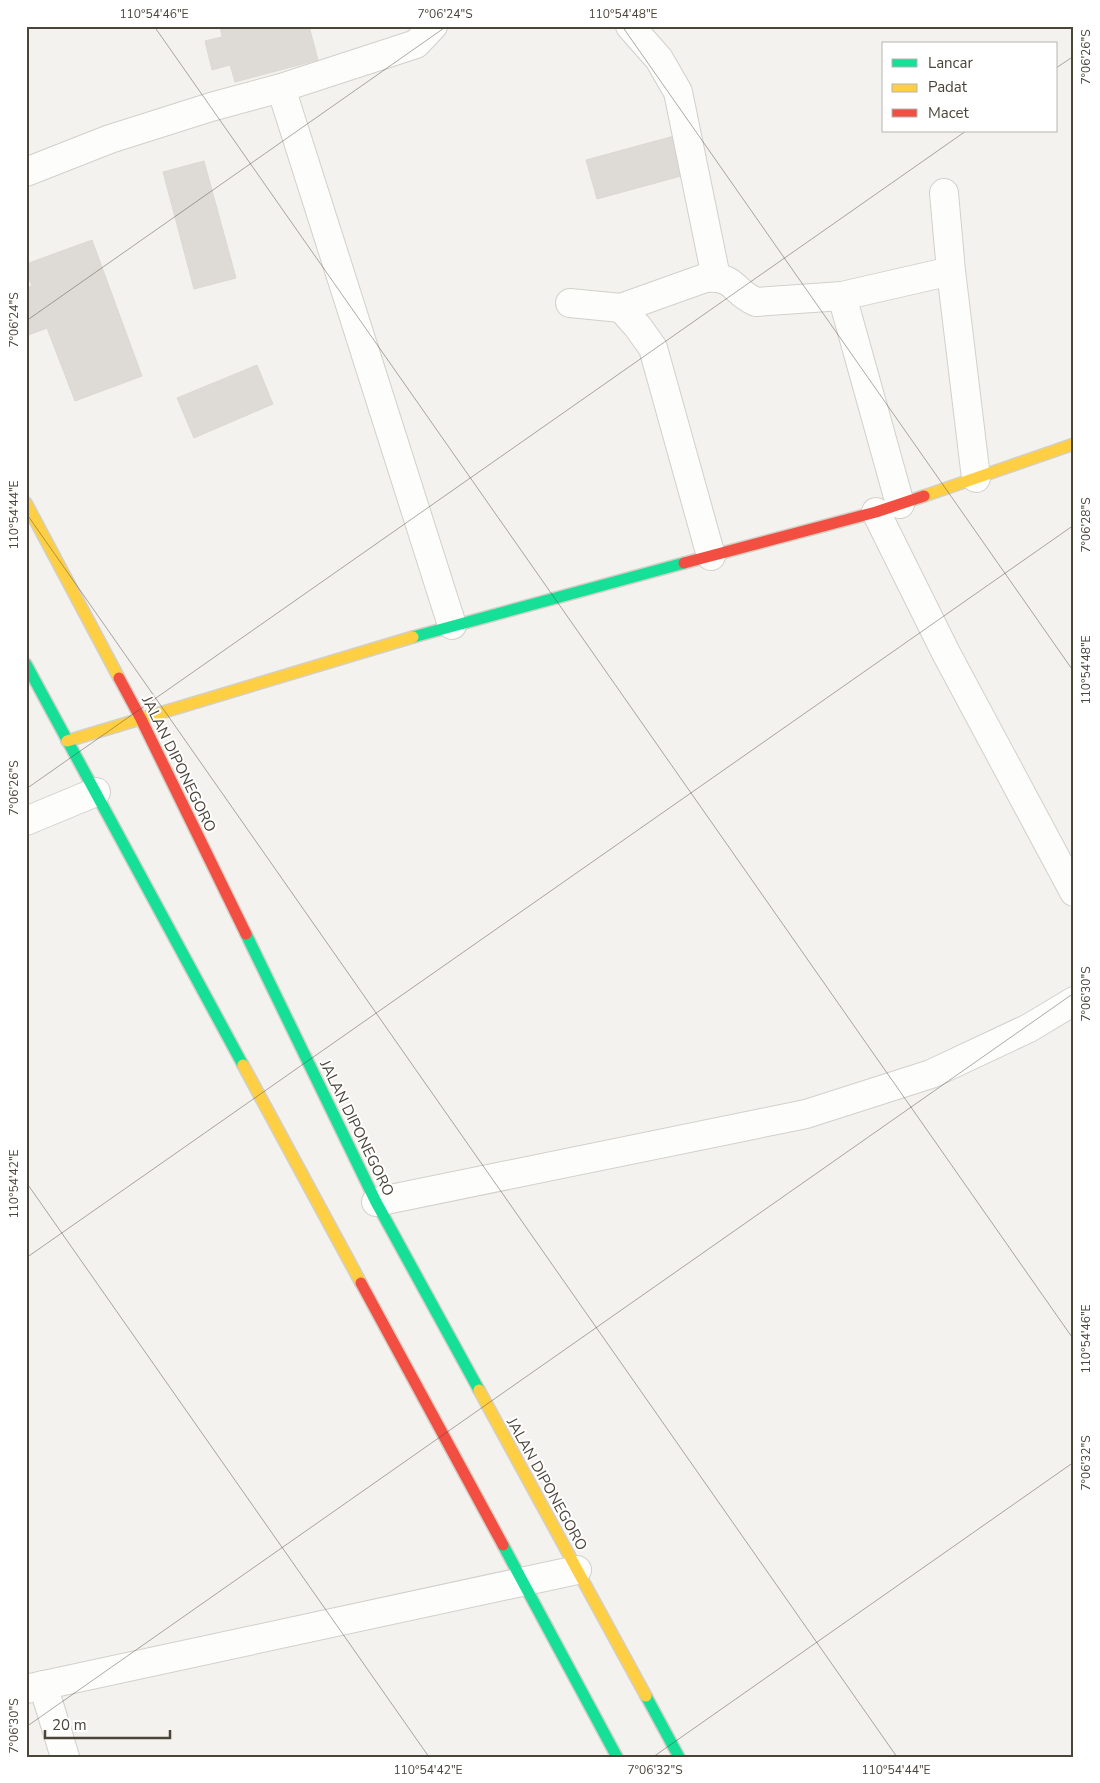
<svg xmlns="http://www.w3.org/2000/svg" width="1100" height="1783" font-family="'Nunito Sans',sans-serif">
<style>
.building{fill:#dedbd6;stroke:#dcd9d4}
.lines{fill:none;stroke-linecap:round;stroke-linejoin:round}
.street-casing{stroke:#d2d0cb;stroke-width:30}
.fast-casing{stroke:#d3cfc5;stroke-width:14}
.slow-casing{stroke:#d3cfc5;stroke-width:14}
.jam-casing{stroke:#d3cfc5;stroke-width:14}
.street{stroke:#fdfdfc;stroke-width:28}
.fast{stroke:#16e098;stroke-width:11}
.slow{stroke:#ffcf43;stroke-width:11}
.jam{stroke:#f24e42;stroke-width:11}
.ticks{fill:none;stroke:#4b4439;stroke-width:1;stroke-opacity:0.45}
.labels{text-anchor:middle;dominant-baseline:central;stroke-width:4;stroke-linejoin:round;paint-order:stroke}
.street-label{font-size:15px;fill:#4b4439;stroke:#fff}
.neatline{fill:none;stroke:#4b4439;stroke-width:2}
.ticks-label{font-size:12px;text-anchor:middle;fill:#4b4439}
</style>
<rect width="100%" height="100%" fill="#f4f2ee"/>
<!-- building -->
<g class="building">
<polygon points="220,26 309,26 318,60 235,82 230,65 212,70 205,41 222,37"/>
<polygon points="674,136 685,175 597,199 586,160"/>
<polygon points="204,161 236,278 194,289 163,172"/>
<polygon points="92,240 142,376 75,401 47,328 26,336 26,288 32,286 26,271 26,264"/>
<polygon points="257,365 273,404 194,438 177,398"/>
</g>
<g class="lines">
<defs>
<g id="street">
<polyline points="630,26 659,59 678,92 716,277"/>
<polyline points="281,88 452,625"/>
<polyline points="26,172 110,139 211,107 281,88 416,44 433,26"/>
<polyline points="944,193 951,271 976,478"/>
<polyline points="842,296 900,504"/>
<polyline points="570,303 621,308 638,327 653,348 711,556"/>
<path d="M 621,308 L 705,278 C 737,276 731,291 756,302 L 842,296 L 951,271"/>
<polyline points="876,512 946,653 1074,892"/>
<polyline points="26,821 96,792"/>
<polyline points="376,1202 806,1114 931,1074 1029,1028 1074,1001"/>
<polyline points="43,1685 65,1757"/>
<polyline points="26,1689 577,1570"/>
</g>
<g id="fast">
<polyline points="413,637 684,563"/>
<polyline points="26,664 243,1065"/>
<polyline points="246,934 376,1202 479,1390"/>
<polyline points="503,1545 617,1757"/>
<polyline points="646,1696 679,1757"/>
</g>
<g id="slow">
<polyline points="924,496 1074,444"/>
<polyline points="26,503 119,678"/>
<polyline points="67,741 413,637"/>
<polyline points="243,1065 361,1283"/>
<polyline points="479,1390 646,1696"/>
</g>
<g id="jam">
<polyline points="684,563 876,512 924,496"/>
<polyline points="119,678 141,719 246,934"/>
<polyline points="361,1283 503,1545"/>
</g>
</defs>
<!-- street casing -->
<use href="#street" class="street-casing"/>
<!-- fast casing -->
<use href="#fast" class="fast-casing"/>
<!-- slow casing -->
<use href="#slow" class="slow-casing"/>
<!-- jam casing -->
<use href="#jam" class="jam-casing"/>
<!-- street -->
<use href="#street" class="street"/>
<!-- fast -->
<use href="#fast" class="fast"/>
<!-- slow -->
<use href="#slow" class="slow"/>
<!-- jam -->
<use href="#jam" class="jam"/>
</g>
<!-- ticks -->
<path class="ticks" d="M 154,26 L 1074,1340M 622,26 L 1074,672M 1056,68 L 1074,56M 26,321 L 447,26M 26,513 L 897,1757M 26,789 L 966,131M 26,1182 L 429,1757M 26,1258 L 1074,525M 26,1727 L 1074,993M 653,1757 L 1074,1462"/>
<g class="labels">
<!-- street labels -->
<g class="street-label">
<text transform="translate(179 764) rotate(64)">JALAN DIPONEGORO</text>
<text transform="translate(357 1128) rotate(64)">JALAN DIPONEGORO</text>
<text transform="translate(547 1484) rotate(61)">JALAN DIPONEGORO</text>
</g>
</g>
<!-- border -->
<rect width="1100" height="1783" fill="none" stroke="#ffffff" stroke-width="55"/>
<!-- legend -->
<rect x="882" y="42" width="175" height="90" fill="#ffffff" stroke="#b7b4b0"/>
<rect x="892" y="59" width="25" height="8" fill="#16e098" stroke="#b7b4b0"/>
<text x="928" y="68" font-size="15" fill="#4b4439">Lancar</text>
<rect x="892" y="84" width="25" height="8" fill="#ffcf43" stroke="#b7b4b0"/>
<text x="928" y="92" font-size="15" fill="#4b4439">Padat</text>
<rect x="892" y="109" width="25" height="8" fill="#f24e42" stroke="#b7b4b0"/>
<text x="928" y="118" font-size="15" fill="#4b4439">Macet</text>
<!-- scale -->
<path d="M45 1730v8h125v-8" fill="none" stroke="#4b4439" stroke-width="2.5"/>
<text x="52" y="1730" font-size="15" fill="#4b4439" stroke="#ffffff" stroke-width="4" paint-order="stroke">20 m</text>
<rect x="28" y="28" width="1044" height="1728" class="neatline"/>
<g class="ticks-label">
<text x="154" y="18">110°54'46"E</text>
<text x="445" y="18">7°06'24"S</text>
<text x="623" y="18">110°54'48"E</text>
<text transform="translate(1086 57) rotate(-90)" y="4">7°06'26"S</text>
<text transform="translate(14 320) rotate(-90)" y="4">7°06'24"S</text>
<text transform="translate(14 515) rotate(-90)" y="4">110°54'44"E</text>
<text transform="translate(1086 525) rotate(-90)" y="4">7°06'28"S</text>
<text transform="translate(1086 670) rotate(-90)" y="4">110°54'48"E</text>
<text transform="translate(14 788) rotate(-90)" y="4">7°06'26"S</text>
<text transform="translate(1086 994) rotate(-90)" y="4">7°06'30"S</text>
<text transform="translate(14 1184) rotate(-90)" y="4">110°54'42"E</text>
<text transform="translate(1086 1339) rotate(-90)" y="4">110°54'46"E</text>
<text transform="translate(1086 1463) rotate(-90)" y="4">7°06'32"S</text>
<text transform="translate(14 1726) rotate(-90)" y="4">7°06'30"S</text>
<text x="428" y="1774">110°54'42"E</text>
<text x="655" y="1774">7°06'32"S</text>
<text x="896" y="1774">110°54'44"E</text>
</g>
</svg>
